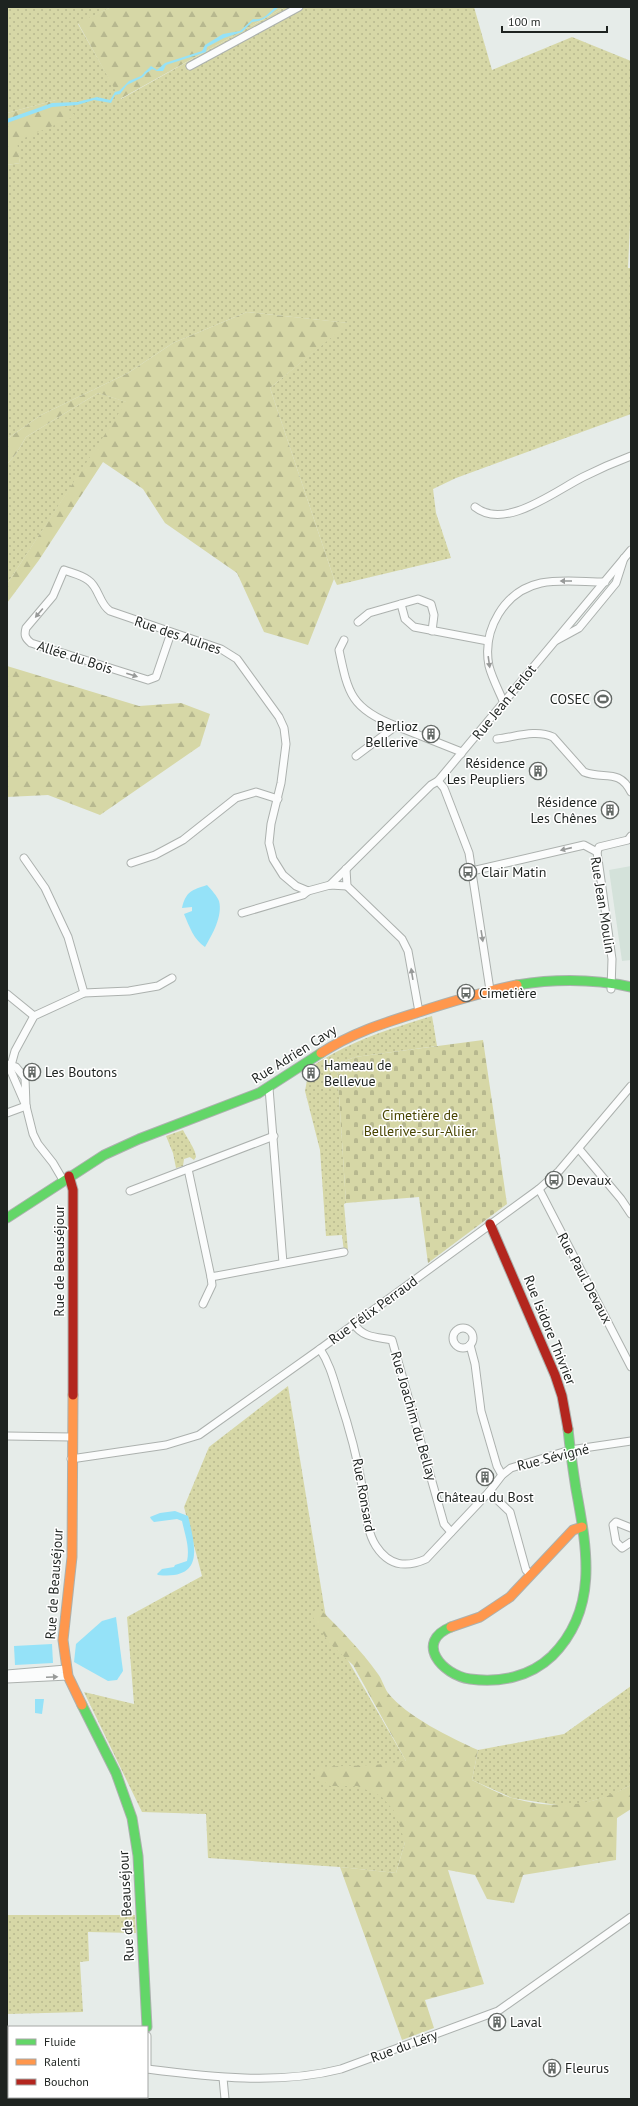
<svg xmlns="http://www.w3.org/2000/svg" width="638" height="2106" font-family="'PT Sans',sans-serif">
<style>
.built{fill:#d4e2da}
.grass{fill:url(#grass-dots)}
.forest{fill:url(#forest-firs)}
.cemetery{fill:url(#cemetery-stones)}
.water{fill:#95e2f8}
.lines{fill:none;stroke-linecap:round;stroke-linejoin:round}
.stream{stroke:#95e2f8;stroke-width:2}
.street-casing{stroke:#acb1ae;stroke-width:9}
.fast-casing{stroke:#acb1ae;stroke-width:11}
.slow-casing{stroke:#acb1ae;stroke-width:11}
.jam-casing{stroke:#acb1ae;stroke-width:11}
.street{stroke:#fbfcfc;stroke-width:7}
.fast{stroke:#63d668;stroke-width:9}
.slow{stroke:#ff974d;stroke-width:9}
.jam{stroke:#b3261e;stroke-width:9}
.oneway{fill:#989a99}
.labels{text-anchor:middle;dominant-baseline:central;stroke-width:3;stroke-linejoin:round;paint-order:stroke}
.street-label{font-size:14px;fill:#1e2320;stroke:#fff}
.poi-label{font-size:14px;fill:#1e2320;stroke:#fff;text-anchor:start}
.park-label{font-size:14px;fill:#484400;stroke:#fff}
</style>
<defs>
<pattern id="grass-dots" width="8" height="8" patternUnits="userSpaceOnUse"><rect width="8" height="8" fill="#d6d7a6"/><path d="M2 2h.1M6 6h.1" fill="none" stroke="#b7b88f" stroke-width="1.8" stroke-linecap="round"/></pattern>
<pattern id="forest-firs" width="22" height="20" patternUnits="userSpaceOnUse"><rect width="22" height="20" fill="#d6d7a6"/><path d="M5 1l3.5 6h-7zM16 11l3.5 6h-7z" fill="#b7b88f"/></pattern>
<pattern id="cemetery-stones" width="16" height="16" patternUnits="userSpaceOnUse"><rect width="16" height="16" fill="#d6d7a6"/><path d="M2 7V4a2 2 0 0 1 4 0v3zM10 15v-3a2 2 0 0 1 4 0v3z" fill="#b7b88f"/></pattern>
</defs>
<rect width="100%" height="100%" fill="#e6ece9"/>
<!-- built -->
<polygon class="built" points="631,866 631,960 622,961 609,870"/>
<!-- grass -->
<g class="grass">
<polygon points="7,7 111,7 78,24 121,99 285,7 474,7 492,70 572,37 631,61 631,201 628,268 631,268 631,414 456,478 433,489 436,513 451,558 337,585 334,579 270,388 348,323 247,312 173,343 128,373 41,415 7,439 7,165 20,163 16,141 56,100 7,113"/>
<polygon points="98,393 127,402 7,584 7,464 16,454 26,437"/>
<path d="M 432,1016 L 437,1046 L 355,1057 L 337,1064 L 346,1203 L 344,1204 L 348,1251 L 344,1252 L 342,1235 L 326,1236 L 320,1150 L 305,1091 L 308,1075 L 313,1076 L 314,1065 C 355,1039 387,1030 432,1016 Z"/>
<path d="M 183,1130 C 187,1138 196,1150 196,1157 L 194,1160 L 190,1157 L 184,1159 L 183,1166 L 176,1168 L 173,1153 L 166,1136 Z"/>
<polygon points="288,1386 327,1624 406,1761 405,1842 396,1873 340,1867 208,1858 206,1814 142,1812 84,1692 134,1704 127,1617 202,1576 184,1507 209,1447"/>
<polygon points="631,1686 631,1785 610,1796 577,1805 557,1805 512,1798 472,1780 478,1750 564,1734"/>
<polygon points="7,1915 135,1915 136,1933 88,1932 89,1961 80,1962 83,2012 7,2014"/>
</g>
<!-- forest -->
<g class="forest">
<polygon points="111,7 285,7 120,99 78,23"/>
<polygon points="56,100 76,116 17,141 20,163 7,165 7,113"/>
<polygon points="247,312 349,323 270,388 334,579 308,645 264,632 237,573 165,523 143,489 103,462 39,560 7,603 7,584 126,402 98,393 26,437 16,454 7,464 7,439 41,415 128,373 173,343"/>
<polygon points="7,666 139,706 181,703 210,714 200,746 100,815 48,795 7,797"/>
<path d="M 318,1607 C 339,1628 361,1650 378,1674 C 382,1679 384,1687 388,1693 C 406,1716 451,1738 478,1750 L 472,1780 C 485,1786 499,1794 512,1798 C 556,1810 591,1807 631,1785 L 631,1809 L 617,1818 L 616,1860 L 523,1875 L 514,1903 L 487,1899 L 475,1875 L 448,1870 L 484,1984 L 425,2000 L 434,2028 L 402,2040 L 340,1867 L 396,1873 L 405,1842 L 395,1812 L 381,1796 L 357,1786 L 330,1786 L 315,1775 L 317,1767 L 375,1765 L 406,1761 L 353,1665 L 329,1643 L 311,1614 Z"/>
</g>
<!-- cemetery -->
<polygon class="cemetery" points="483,1040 507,1204 428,1263 419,1197 346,1203 337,1064 355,1057"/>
<!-- water -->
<g class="water">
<path d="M 275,7 L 279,7 C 269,15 265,21 252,22 L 242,32 L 224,38 L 207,47 L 206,52 L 166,65 L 163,71 L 157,71 L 150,68 L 143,77 L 127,85 L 120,94 L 115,95 L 111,103 L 94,100 L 77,105 L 52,107 L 7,123 L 7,119 L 52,103 L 77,102 L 97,97 L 110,100 L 115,92 L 119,91 L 129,81 L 141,76 L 151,66 L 157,70 L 165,63 L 202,51 L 205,45 L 223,34 L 240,31 L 253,19 C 263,21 268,14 275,7 Z"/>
<path d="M 207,885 C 211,889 217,896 219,901 C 223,916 212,935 205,947 C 194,940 189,926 184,914 L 192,911 L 192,907 L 182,908 C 186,891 192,890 207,885 Z"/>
<path d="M 175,1511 L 188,1516 C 196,1548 204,1580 158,1575 L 157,1574 L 162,1569 L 174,1567 L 175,1565 L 187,1561 C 190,1547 185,1535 182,1521 L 177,1519 L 154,1522 L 151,1519 L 150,1517 L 160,1513 Z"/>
<polygon points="116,1617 123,1671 117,1680 108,1681 74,1662 76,1644 102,1621"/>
<polygon points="52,1644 53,1663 15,1665 14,1646"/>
<polygon points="35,1699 44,1699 42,1714 35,1713"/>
</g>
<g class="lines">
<!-- stream -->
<polyline class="stream" points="145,73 152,68"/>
<defs>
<g id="street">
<polyline points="190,66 299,7"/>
<path d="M 475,507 C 505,531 555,491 583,477 C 599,469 615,462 631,456"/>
<polyline points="401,604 405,619 414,627 488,641"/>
<polyline points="358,622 369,613 418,599 431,604 434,615 432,631"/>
<path d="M 171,633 L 156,677 L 148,680 L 31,643 C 25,638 24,635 26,628 L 53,596 L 64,570 C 72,573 82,575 88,580 C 99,587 99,604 110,611 L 221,649 L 237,659 L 279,717 L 284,728 L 286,744 L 281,783 L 271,824 L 269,843 L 273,859 L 283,875 L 296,886 L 308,891 L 330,885 L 347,886"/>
<path d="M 344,640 L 339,650 C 348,693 351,709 396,726"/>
<polyline points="557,640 579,628 616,583 624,558"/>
<path d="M 504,703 C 499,691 492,678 489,666 C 482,630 504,591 541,583 C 561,579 584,582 605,582"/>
<path d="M 497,739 C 515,737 536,729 553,737 L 584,772 C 604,780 619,768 631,792"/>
<polyline points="356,756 396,726 459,751 461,754"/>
<polyline points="438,781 444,788 469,853 490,990"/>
<polyline points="597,852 599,847 628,840 631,836"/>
<polyline points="24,858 45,888 68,937 84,993"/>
<polyline points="131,863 155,855 183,840 236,798 256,792 278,799"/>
<polyline points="346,869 347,886 402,939 408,951 419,1012"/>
<polyline points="472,871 584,845 597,852 612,959 611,989"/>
<polyline points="330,885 431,785 438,781 631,550"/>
<polyline points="242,913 303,895 308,891"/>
<polyline points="7,994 34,1016"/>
<polyline points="7,1064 16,1067 25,1078 26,1106 33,1134 38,1144 53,1163 63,1180"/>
<polyline points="269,1088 283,1263"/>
<polyline points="26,1106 10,1069 15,1051 34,1016 84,993 129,991 158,986 172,978"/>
<polyline points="7,1113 26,1106"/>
<polyline points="579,1149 621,1199 631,1214"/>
<polyline points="188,1169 211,1277 344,1252"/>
<polyline points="539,1189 631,1367"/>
<polyline points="130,1191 274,1136"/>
<polyline points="203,1304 212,1285 211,1277"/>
<path d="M 354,1324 C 363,1338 377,1337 392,1340 L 444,1524 L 451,1532"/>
<circle cx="463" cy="1338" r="10"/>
<polyline points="470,1345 475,1364 481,1411 497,1466 502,1475"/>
<path d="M 320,1349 C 330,1364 334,1381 339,1397 C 349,1427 357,1456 362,1486 C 366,1505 365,1529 376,1546 C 389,1566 406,1568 426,1559 L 489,1492 L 502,1475 L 511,1468 L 570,1450 L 631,1441"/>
<polyline points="7,1436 71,1437"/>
<polyline points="71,1459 166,1445 199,1435 320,1349 539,1189 559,1171 631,1086"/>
<polyline points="489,1492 510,1512 526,1570 531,1575"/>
<polyline points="631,1528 616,1522 613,1525 616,1542 622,1548 631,1542"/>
<polyline points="7,1674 66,1669"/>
<polyline points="7,1679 68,1676"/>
<polyline points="147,2036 147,2069"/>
<polyline points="7,2067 9,2067"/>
<path d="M 147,2069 C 210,2077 279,2085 341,2069 L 498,2011 L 631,1917"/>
<polyline points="223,2078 225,2099"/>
</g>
<g id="fast">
<path d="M 517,985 C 554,979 594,979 631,987"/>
<polyline points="7,1218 104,1155 139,1139 259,1093 321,1053"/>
<path d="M 451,1627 C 414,1642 442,1675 470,1679 C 500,1683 530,1677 552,1656 C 599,1609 587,1549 576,1489 C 573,1470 570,1449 568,1429"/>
<polyline points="82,1705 116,1773 132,1818 138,1856 147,2027"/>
</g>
<g id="slow">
<path d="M 321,1053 C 352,1033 381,1024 416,1013 C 450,1002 482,992 517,985"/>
<polyline points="73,1395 72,1557 63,1640 68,1676 82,1705"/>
<polyline points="451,1627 480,1617 510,1597 573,1530 582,1527"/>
</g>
<g id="jam">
<polyline points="69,1176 73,1190 73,1395"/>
<polyline points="490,1224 555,1375 562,1396 568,1429"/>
</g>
</defs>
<!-- street casing -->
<use href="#street" class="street-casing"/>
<!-- fast casing -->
<use href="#fast" class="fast-casing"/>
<!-- slow casing -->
<use href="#slow" class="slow-casing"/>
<!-- jam casing -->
<use href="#jam" class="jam-casing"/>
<!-- street -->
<use href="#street" class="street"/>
<!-- fast -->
<use href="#fast" class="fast"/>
<!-- slow -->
<use href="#slow" class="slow"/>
<!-- jam -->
<use href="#jam" class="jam"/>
</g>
<!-- one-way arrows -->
<defs><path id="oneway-solid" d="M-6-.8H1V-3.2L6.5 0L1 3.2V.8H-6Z"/></defs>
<g class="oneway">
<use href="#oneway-solid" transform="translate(566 581) rotate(-180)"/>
<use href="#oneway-solid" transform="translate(39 613) rotate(130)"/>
<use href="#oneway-solid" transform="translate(489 662) rotate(82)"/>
<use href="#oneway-solid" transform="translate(132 675) rotate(18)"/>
<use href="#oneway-solid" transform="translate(566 849) rotate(167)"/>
<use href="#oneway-solid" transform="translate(482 936) rotate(81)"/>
<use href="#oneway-solid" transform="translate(412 974) rotate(-99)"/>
<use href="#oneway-solid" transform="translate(52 1677) rotate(-3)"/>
</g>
<!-- icons -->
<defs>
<symbol id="stadium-ring" viewBox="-11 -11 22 22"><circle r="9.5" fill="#fff" stroke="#646966" stroke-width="1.5"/><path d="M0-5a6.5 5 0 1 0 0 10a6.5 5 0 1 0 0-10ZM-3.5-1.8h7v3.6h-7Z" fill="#646966"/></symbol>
<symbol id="building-ring" viewBox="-11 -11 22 22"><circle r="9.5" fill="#fff" stroke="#646966" stroke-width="1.5"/><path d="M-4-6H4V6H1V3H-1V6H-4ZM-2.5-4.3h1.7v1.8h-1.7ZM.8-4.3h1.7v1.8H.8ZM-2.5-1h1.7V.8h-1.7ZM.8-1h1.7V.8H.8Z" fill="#646966"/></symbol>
<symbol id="bus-ring" viewBox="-11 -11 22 22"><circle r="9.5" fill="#fff" stroke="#646966" stroke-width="1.5"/><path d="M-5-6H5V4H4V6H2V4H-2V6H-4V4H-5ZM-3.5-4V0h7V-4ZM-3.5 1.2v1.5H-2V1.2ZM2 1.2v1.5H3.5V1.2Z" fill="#646966"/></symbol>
</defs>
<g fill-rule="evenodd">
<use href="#stadium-ring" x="593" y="689" width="20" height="20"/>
<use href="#building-ring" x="421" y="724" width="20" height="20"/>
<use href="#building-ring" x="528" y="761" width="20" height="20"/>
<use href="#building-ring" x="600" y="800" width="20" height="20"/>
<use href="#bus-ring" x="458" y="862" width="20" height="20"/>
<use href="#bus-ring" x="456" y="983" width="20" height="20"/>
<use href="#building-ring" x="22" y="1062" width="20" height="20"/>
<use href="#building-ring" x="301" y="1063" width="20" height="20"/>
<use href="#bus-ring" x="544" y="1170" width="20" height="20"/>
<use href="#building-ring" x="475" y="1467" width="20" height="20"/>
<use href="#building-ring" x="487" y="2012" width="20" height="20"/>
<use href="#building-ring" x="542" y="2058" width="20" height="20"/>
</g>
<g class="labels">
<!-- street labels -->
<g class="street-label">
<text transform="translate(178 635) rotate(19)">Rue des Aulnes</text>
<text transform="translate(75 657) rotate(18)">Allée du Bois</text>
<text transform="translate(504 702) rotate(-51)">Rue Jean Ferlot</text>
<text transform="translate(603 905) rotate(81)">Rue Jean Moulin</text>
<text transform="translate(294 1054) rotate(-32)">Rue Adrien Cavy</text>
<text transform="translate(59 1261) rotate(-90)">Rue de Beauséjour</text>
<text transform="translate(585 1278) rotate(62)">Rue Paul Devaux</text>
<text transform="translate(373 1310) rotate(-36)">Rue Félix Perraud</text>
<text transform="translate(550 1330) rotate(68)">Rue Isidore Thivrier</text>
<text transform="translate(414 1416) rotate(74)">Rue Joachim du Bellay</text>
<text transform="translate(553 1457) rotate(-14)">Rue Sévigné</text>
<text transform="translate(364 1495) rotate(80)">Rue Ronsard</text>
<text transform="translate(54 1584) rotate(-86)">Rue de Beauséjour</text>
<text transform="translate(126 1906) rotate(-93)">Rue de Beauséjour</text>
<text transform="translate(404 2046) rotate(-20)">Rue du Léry</text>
</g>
<!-- poi labels -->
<g class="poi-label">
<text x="590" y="699" text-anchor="end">COSEC</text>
<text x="418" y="726" text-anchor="end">Berlioz<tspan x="418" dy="16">Bellerive</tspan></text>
<text x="525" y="763" text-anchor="end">Résidence<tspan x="525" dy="16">Les Peupliers</tspan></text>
<text x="597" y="802" text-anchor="end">Résidence<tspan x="597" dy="16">Les Chênes</tspan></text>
<text x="481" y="872">Clair Matin</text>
<text x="479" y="993">Cimetière</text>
<text x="324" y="1065">Hameau de<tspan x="324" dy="16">Bellevue</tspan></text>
<text x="45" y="1072">Les Boutons</text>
<text x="567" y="1180">Devaux</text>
<text x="485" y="1497" text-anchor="middle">Château du Bost</text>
<text x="510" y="2022">Laval</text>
<text x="565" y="2068">Fleurus</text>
</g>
<!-- park labels -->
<g class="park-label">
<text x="420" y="1115">Cimetière de<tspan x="420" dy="16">Bellerive-sur-Aliier</tspan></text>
</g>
</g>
<!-- border -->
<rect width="638" height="2106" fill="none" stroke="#1e2320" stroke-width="16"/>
<!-- legend -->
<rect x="8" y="2026" width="140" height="72" fill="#ffffff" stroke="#a5a7a6"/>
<rect x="16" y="2039" width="20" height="6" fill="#63d668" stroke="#a5a7a6"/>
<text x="44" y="2046" font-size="12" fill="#1e2320">Fluide</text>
<rect x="16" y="2059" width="20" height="6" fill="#ff974d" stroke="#a5a7a6"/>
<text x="44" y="2066" font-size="12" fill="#1e2320">Ralenti</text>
<rect x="16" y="2079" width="20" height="6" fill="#b3261e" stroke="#a5a7a6"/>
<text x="44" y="2086" font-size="12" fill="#1e2320">Bouchon</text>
<!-- scale -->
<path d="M502 26v6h105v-6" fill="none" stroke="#1e2320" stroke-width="2"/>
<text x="508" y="26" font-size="12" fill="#1e2320" stroke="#ffffff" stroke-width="3" paint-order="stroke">100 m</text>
</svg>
